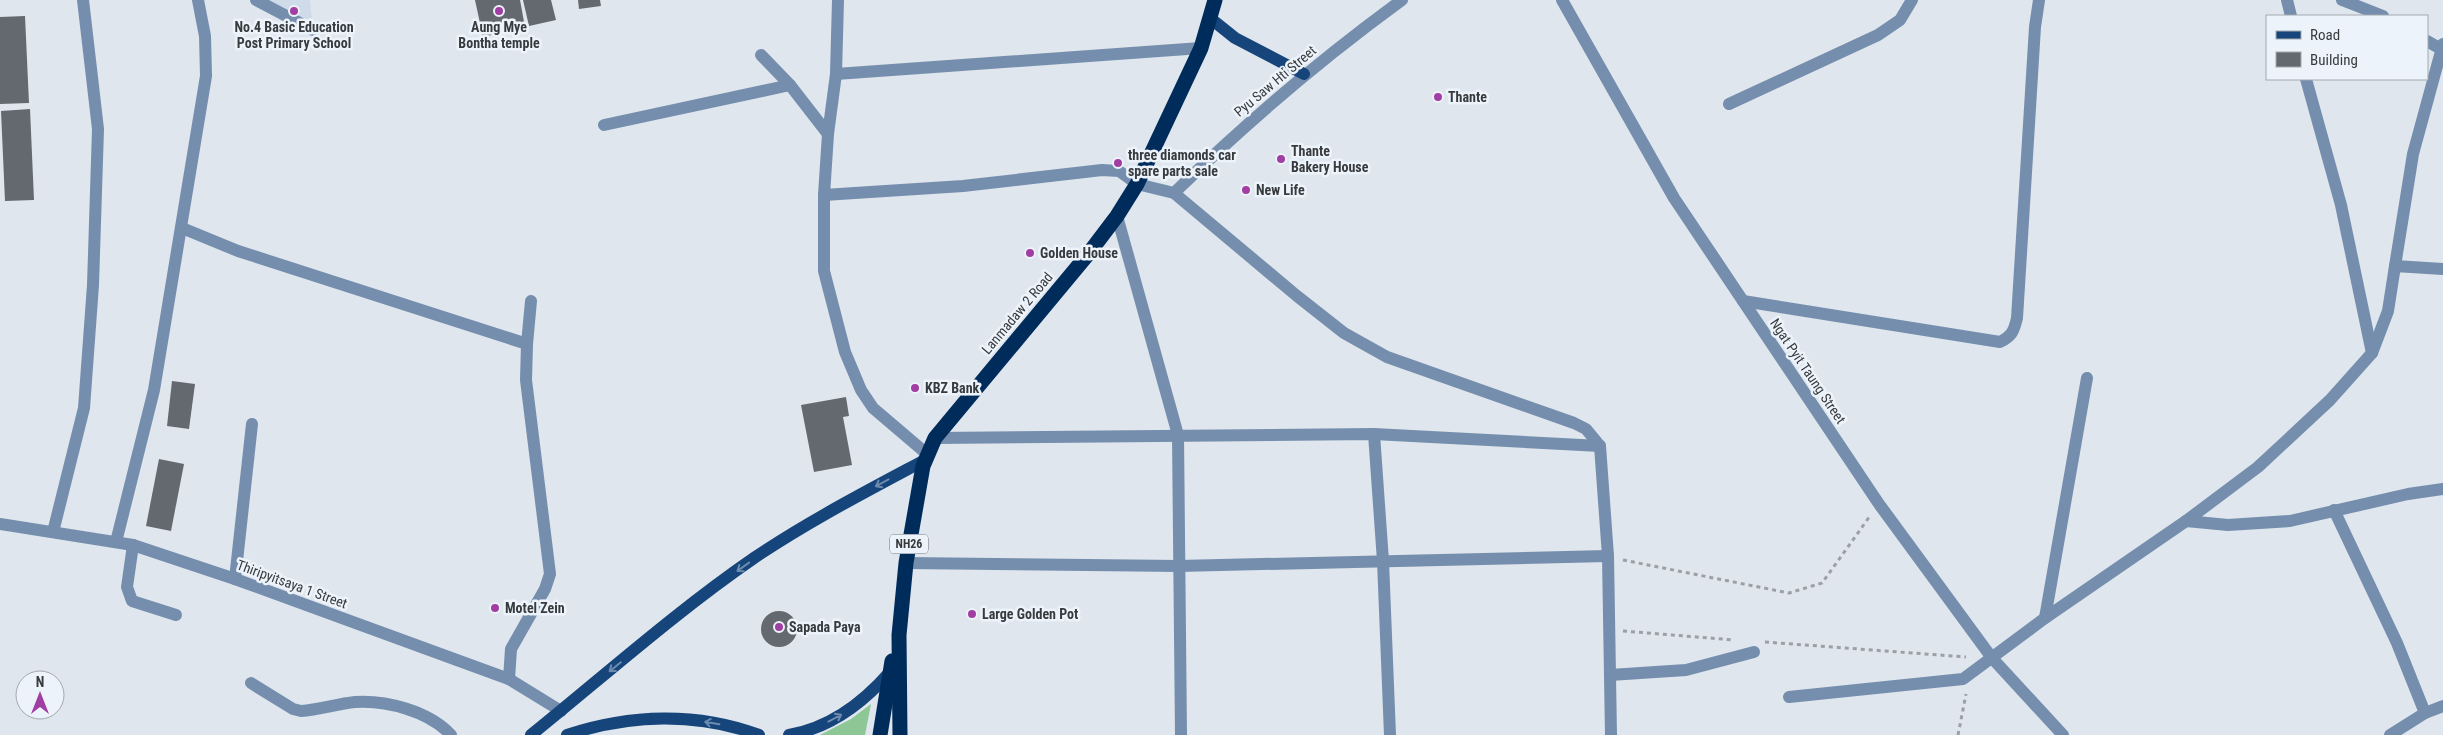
<svg xmlns="http://www.w3.org/2000/svg" width="2443" height="735" font-family="'Roboto Condensed',sans-serif">
<style>
.built{fill:#cfdbe8}
.green{fill:#8cc795}
.building{fill:#63696f}
.lines{fill:none;stroke-linecap:round;stroke-linejoin:round}
.path{stroke:#9ba0a6;stroke-width:3;stroke-dasharray:4 4;stroke-linecap:butt}
.minor{stroke:#758ead;stroke-width:12}
.major{stroke:#16457b;stroke-width:12}
.highway{stroke:#002c5c;stroke-width:15}
.oneway{stroke:#6c8bae}
.poi-dot{fill:#a13ea4;stroke:#ecf3fa;stroke-width:2}
.labels{text-anchor:middle;dominant-baseline:central;stroke-width:5;stroke-linejoin:round;paint-order:stroke}
.shield{fill:#ecf3fa;stroke:#6e7276;stroke-width:1}
.shield-label{font-size:12px;font-weight:bold;fill:#383b3e}
.poi-label{font-size:14px;font-weight:bold;fill:#383b3e;stroke:#ecf3fa;text-anchor:start}
.street-label{font-size:14px;fill:#383b3e;stroke:#ecf3fa}
</style>
<rect width="100%" height="100%" fill="#dfe6ed"/>
<!-- built -->
<polygon class="built" points="256,0 310,0 313,30"/>
<!-- green -->
<polygon class="green" points="871,704 865,735 820,735 851,719"/>
<!-- building -->
<g class="building">
<polygon points="475,0 520,0 525,27 483,37"/>
<polygon points="523,0 551,0 556,20 529,26"/>
<polygon points="578,0 600,0 601,6 579,9"/>
<polygon points="25,16 29,103 0,104 0,17"/>
<polygon points="30,109 34,200 5,201 1,111"/>
<polygon points="172,381 195,384 189,429 167,426"/>
<polygon points="846,397 849,416 843,417 852,465 814,472 801,405"/>
<polygon points="159,459 184,464 171,531 146,526"/>
<circle cx="779" cy="629" r="18"/>
</g>
<g class="lines">
<!-- path -->
<g class="path">
<polyline points="1623,560 1789,593 1822,583 1870,516"/>
<polyline points="1623,631 1734,640"/>
<polyline points="1765,642 1966,657"/>
<polyline points="1958,735 1966,694"/>
</g>
<!-- minor -->
<g class="minor">
<polyline points="256,0 313,30"/>
<polyline points="838,0 836,74 828,134 824,195 824,271 845,352 861,390 873,408 927,454"/>
<polyline points="1562,0 1674,198 1879,504 1992,658 2063,735"/>
<polyline points="2287,0 2291,16"/>
<polyline points="2342,0 2383,16"/>
<polyline points="2427,41 2441,49"/>
<polyline points="761,55 790,85 828,134"/>
<polyline points="836,74 1201,48"/>
<polyline points="2306,79 2341,205 2372,353"/>
<polyline points="1729,104 1878,35 1900,20 1912,0"/>
<polyline points="604,125 790,85"/>
<path d="M 1174,193 C 1246,123 1321,59 1402,0"/>
<polyline points="824,195 963,186 1102,170 1119,171 1137,184 1174,193 1297,296 1344,333 1387,357 1574,423 1586,429 1600,446"/>
<polyline points="1117,216 1178,435 1181,735"/>
<polyline points="182,228 238,251 527,344"/>
<polyline points="2395,266 2413,154 2443,44"/>
<path d="M 1743,301 L 2000,342 C 2012,336 2014,331 2017,318 L 2035,27 L 2039,0"/>
<polyline points="1374,434 1383,561 1390,735"/>
<polyline points="935,438 1374,434 1600,446 1608,556 1611,735"/>
<polyline points="2334,510 2397,643 2425,713"/>
<polyline points="2186,521 2228,525 2290,521 2408,494 2443,489"/>
<polyline points="0,524 133,545 235,579 509,679 561,711"/>
<polyline points="53,532 84,408 93,285 98,129 83,0"/>
<polyline points="116,542 154,390 206,76 205,36 198,0"/>
<polyline points="133,545 127,587 132,601 176,615"/>
<polyline points="906,563 1179,566 1608,556"/>
<polyline points="235,579 252,424"/>
<polyline points="2045,618 2087,378"/>
<polyline points="1610,675 1686,670 1754,652"/>
<polyline points="509,679 511,649 545,589 550,574 526,380 527,344 531,301"/>
<path d="M 251,683 L 293,709 L 301,711 C 319,710 336,704 355,702 C 386,700 429,711 451,735"/>
<polyline points="1789,697 1963,679 2045,618 2186,521 2258,467 2330,400 2372,353 2388,311 2395,266 2443,269"/>
<polyline points="2390,735 2425,713 2443,706"/>
</g>
<!-- major -->
<g class="major">
<polyline points="1210,18 1235,38 1304,74"/>
<path d="M 531,735 C 604,676 677,611 754,558 C 809,521 867,491 925,460"/>
<path d="M 567,735 C 630,714 697,712 759,735"/>
<path d="M 789,735 C 830,728 863,703 890,672"/>
</g>
<!-- highway -->
<g class="highway">
<polyline points="880,735 892,661"/>
<polyline points="900,735 899,635 906,563 923,466 935,438 1089,253 1117,216 1137,184 1201,48 1215,0"/>
</g>
</g>
<!-- one-way arrows -->
<defs><path id="oneway-shaft" d="M-6 0H5M1.5-3L5.5 0L1.5 3" fill="none" stroke-width="1.6" stroke-linecap="round" stroke-linejoin="round" transform="scale(1.25)"/></defs>
<g class="oneway">
<use href="#oneway-shaft" transform="translate(882 483) rotate(152)"/>
<use href="#oneway-shaft" transform="translate(743 567) rotate(144)"/>
<use href="#oneway-shaft" transform="translate(615 667) rotate(141)"/>
<use href="#oneway-shaft" transform="translate(835 718) rotate(-28)"/>
<use href="#oneway-shaft" transform="translate(712 723) rotate(-170)"/>
</g>
<!-- markers -->
<g class="poi-dot">
<circle cx="294" cy="11" r="5"/>
<circle cx="499" cy="11" r="5"/>
<circle cx="1438" cy="97" r="5"/>
<circle cx="1281" cy="159" r="5"/>
<circle cx="1118" cy="163" r="5"/>
<circle cx="1246" cy="190" r="5"/>
<circle cx="1030" cy="253" r="5"/>
<circle cx="915" cy="388" r="5"/>
<circle cx="495" cy="608" r="5"/>
<circle cx="972" cy="614" r="5"/>
<circle cx="779" cy="627" r="5"/>
</g>
<g class="labels">
<!-- shield labels -->
<rect class="shield" x="890" y="534.5" width="38" height="19" rx="4"/>
<g class="shield-label">
<text x="909" y="544">NH26</text>
</g>
<!-- poi labels -->
<g class="poi-label">
<text x="294" y="27" text-anchor="middle">No.4 Basic Education<tspan x="294" dy="16">Post Primary School</tspan></text>
<text x="499" y="27" text-anchor="middle">Aung Mye<tspan x="499" dy="16">Bontha temple</tspan></text>
<text x="1448" y="97">Thante</text>
<text x="1291" y="151">Thante<tspan x="1291" dy="16">Bakery House</tspan></text>
<text x="1128" y="155">three diamonds car<tspan x="1128" dy="16">spare parts sale</tspan></text>
<text x="1256" y="190">New Life</text>
<text x="1040" y="253">Golden House</text>
<text x="925" y="388">KBZ Bank</text>
<text x="505" y="608">Motel Zein</text>
<text x="982" y="614">Large Golden Pot</text>
<text x="789" y="627">Sapada Paya</text>
</g>
<!-- street labels -->
<g class="street-label">
<text transform="translate(1275 81) rotate(-40)">Pyu Saw Hti Street</text>
<text transform="translate(1017 313) rotate(-50)">Lanmadaw 2 Road</text>
<text transform="translate(1808 371) rotate(56)">Ngat Pyit Taung Street</text>
<text transform="translate(292 584) rotate(20)">Thiripyitsaya 1 Street</text>
</g>
</g>
<!-- legend -->
<rect x="2266" y="15" width="162" height="65" fill="#ecf3fa" stroke="#a4a9af"/>
<rect x="2276" y="31" width="25" height="8" fill="#16457b" stroke="#a4a9af"/>
<text x="2310" y="40" font-size="15" fill="#383b3e">Road</text>
<rect x="2276" y="52" width="25" height="15" fill="#63696f" stroke="#a4a9af"/>
<text x="2310" y="65" font-size="15" fill="#383b3e">Building</text>
<!-- north arrow -->
<g transform="translate(40 695)"><circle r="24" fill="#ecf3fa" stroke="#a4a9af"/>
<path d="M0-4L9 19L0 12L-9 19Z" fill="#a13ea4"/>
<text y="-8" font-size="14" font-weight="bold" text-anchor="middle" fill="#383b3e">N</text>
</g>
</svg>
